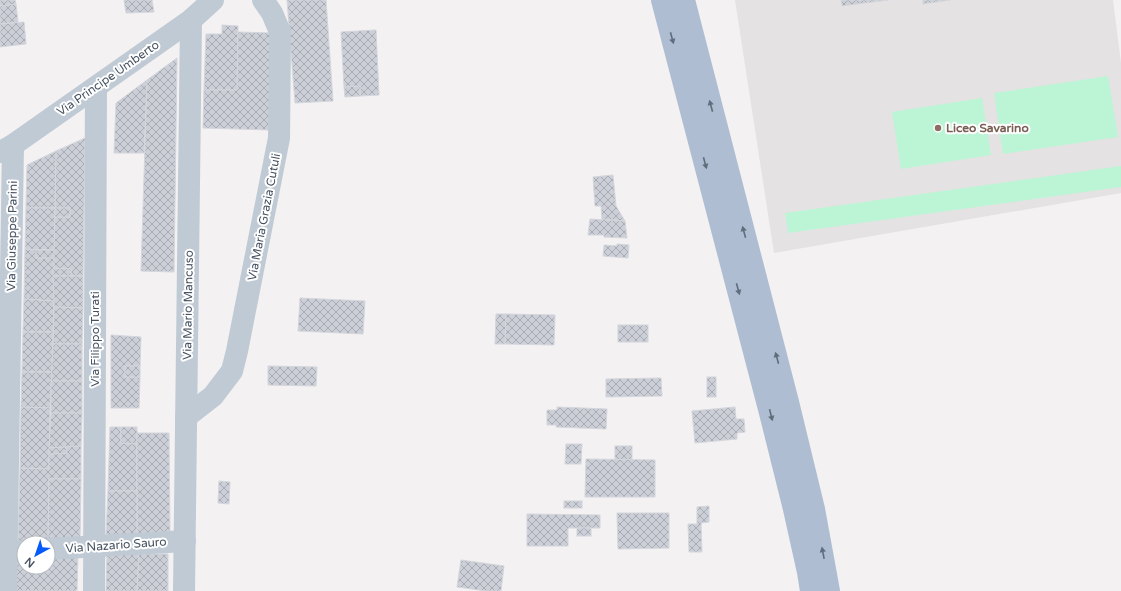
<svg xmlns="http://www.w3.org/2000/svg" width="1121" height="591" font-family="'Varela Round',sans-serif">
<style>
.education{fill:#e4e2e2}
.pitch{fill:#bbf5d6}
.building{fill:url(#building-cross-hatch);stroke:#d4d6dd}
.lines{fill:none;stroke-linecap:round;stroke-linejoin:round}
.minor{stroke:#c0cad4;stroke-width:22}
.major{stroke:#aebdd2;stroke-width:22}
.oneway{fill:#606d7d}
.education-dot{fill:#8d6e63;stroke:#fff;stroke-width:1.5}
.labels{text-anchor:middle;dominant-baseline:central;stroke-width:4;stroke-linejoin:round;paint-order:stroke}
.street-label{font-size:12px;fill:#465261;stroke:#fff}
.education-label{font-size:12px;font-weight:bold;fill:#785e54;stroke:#fff;text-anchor:start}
</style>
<defs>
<pattern id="building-cross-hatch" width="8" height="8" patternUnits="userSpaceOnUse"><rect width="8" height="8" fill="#cccfd7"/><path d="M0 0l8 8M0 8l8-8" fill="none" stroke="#a7abb2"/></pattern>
</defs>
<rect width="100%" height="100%" fill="#f3f1f1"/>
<!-- education -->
<polygon class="education" points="735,0 1113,0 1121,63 1121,193 774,253"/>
<!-- pitch -->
<g class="pitch">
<polygon points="1108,76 1118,137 1003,154 994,93"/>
<polygon points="982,98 991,155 901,169 892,112"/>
<polygon points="1121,166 1121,187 788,233 785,213"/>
</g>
<!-- building -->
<g class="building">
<polygon points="0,0 15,0 16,4 0,6"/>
<polygon points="124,0 152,0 154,12 126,13"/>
<polygon points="287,0 326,0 333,101 295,103"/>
<polygon points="841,0 888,0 842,6"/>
<polygon points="923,0 950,0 923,4"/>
<polygon points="16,4 18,22 0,24 0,6"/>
<polygon points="24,22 26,44 0,47 0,24"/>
<polygon points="222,25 238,26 237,90 204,90 206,34 222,34"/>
<polygon points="376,30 379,95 360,96 360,86 344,87 341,32"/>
<polygon points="238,32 271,33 269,130 203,128 204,90 237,90"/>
<polygon points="177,58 174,272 141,271 147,80"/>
<polygon points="147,80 144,153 114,153 116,103"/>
<polygon points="360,86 360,96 345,97 344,87"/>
<polygon points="85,138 83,276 71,276 71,269 53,268 55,217 70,217 70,208 55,208 56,151"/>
<polygon points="56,151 55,208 26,208 27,165"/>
<polygon points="613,175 616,206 625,221 602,219 601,206 595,206 593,177"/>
<polygon points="26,208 55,208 54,250 25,249"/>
<rect x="55" y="208" width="15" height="9"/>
<polygon points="590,219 625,221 627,238 604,237 604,235 588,235"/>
<polygon points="617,244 629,245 628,258 603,256 604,245 617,246"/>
<polygon points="25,249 36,250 36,258 54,258 54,301 24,299"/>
<rect x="36" y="250" width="18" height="8"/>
<polygon points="53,268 71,269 71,276 53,276"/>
<polygon points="53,276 83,276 83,308 54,307"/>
<polygon points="300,298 365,301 363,334 298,331"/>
<polygon points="24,299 54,301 53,332 23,332"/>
<polygon points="54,307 83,308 82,344 53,344"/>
<polygon points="496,314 506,314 505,344 495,344"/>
<polygon points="506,314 555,315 554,345 505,344"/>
<rect x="618" y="325" width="30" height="17"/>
<polygon points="23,332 53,332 52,372 22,372"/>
<polygon points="111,335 141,337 140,366 125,366 125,377 140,377 139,408 111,408"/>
<polygon points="53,344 82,344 82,381 51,381"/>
<rect x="125" y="366" width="15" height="11"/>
<polygon points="268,366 317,367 316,386 268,385"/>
<polygon points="22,372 52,372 50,408 21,407"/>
<rect x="707" y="377" width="9" height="20"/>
<polygon points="661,378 662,396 606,397 606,379"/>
<rect x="51" y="381" width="31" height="32"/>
<polygon points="21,407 50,408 49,469 20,468"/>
<polygon points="557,407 607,409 606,429 556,427 556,425 547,425 547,410 557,410"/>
<polygon points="735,407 736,419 744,419 745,432 737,433 737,439 695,443 692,411"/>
<polygon points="51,413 82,413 81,446 49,448"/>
<polygon points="110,427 121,427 121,443 137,444 137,491 108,491"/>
<polygon points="121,427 137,427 137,444 121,443"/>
<polygon points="137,433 169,433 170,535 137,536"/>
<polygon points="566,444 582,444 581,464 565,464"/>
<polygon points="81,446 81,479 49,479 48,540 18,541 20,468 49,469 49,454 67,453 66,447"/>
<rect x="615" y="446" width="17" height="14"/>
<polygon points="66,447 67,453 49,454 49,448"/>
<polygon points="586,459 655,460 655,497 585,497"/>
<polygon points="49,479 81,479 80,538 48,540"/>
<polygon points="219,481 230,482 229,504 218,503"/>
<polygon points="108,491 137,491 137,536 106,536"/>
<rect x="564" y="501" width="18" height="7"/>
<polygon points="709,506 709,522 701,523 702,552 689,552 688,524 697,524 697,507"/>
<polygon points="617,513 669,513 669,548 618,549"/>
<polygon points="527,514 600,515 600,528 568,528 568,546 527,546"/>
<rect x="577" y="528" width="14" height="8"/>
<polygon points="107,553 139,554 137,591 106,591"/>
<polygon points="78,554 77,591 16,591 16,560 24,559 24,567 48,567 48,557"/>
<polygon points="139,554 168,554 168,591 137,591"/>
<polygon points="461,560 504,566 501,591 486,591 457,587"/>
</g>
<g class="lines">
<!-- minor -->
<g class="minor">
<polyline points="1,152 13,145 191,20 213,0"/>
<polyline points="186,417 213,396 232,371 237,351 279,138 280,32 272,13 263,0"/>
<polyline points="48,549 185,541"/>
<polyline points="0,554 6,552 24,551"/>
<polyline points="6,591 13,145"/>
<polyline points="94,591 96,87"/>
<polyline points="184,591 191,20"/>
</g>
<!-- major -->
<g class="major">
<polyline points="662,0 769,409 794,509 808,572 811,591"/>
<polyline points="684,0 788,402 814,509 829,591"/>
</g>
</g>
<!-- one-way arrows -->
<defs><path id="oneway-solid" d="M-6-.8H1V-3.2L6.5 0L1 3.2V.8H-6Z"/></defs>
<g class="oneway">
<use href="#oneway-solid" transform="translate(672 38) rotate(75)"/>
<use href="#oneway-solid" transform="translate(711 106) rotate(-105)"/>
<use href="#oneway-solid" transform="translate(705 163) rotate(75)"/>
<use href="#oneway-solid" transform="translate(744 232) rotate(-105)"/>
<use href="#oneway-solid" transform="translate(738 289) rotate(75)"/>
<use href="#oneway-solid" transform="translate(777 358) rotate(-105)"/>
<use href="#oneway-solid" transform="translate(771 415) rotate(76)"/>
<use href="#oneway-solid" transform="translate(823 553) rotate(-101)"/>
</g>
<!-- markers -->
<circle class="education-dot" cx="938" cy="128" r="4"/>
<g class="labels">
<!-- street labels -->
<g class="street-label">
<text transform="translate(108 78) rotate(-35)">Via Principe Umberto</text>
<text transform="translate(264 217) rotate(-79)">Via Maria Grazia Cutuli</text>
<text transform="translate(12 236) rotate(-89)">Via Giuseppe Parini</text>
<text transform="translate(188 305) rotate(-89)">Via Mario Mancuso</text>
<text transform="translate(95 339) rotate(-90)">Via Filippo Turati</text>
<text transform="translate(116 545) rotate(-4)">Via Nazario Sauro</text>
</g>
<!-- education labels -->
<g class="education-label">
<text x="946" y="128">Liceo Savarino</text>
</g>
</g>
<!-- north arrow -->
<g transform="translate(36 555) rotate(220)"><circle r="19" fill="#ffffff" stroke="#b5bac0"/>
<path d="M0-3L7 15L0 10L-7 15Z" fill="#045bf9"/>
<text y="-6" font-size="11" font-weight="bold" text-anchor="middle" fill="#465261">N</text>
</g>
</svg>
